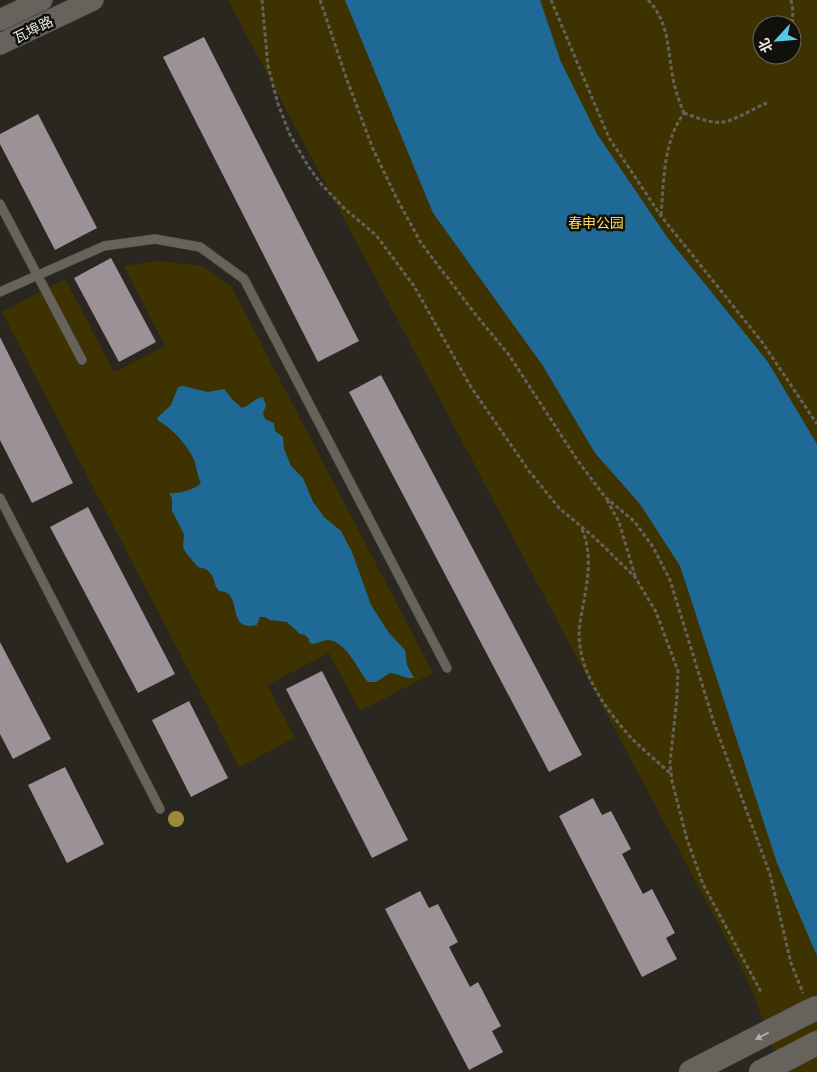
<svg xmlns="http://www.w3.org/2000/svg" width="817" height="1072" font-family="'Noto Sans','Noto Sans SC',sans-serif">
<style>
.green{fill:#3e3300;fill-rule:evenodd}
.water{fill:#1f6996}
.building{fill:#9b9196}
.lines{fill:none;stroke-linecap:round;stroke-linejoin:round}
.service-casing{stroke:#46443e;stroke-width:10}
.tertiary-casing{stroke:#46443e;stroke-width:22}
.secondary-casing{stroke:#46443e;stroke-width:25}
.path{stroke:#63625b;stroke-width:3;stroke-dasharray:4 2.5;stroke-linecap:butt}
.service{stroke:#65635b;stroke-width:9}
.tertiary{stroke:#65635b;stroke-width:21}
.secondary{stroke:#65635b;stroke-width:24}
.secondary-bridge-casing{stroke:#46443e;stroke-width:25;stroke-linecap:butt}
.secondary-bridge{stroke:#65635b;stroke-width:24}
.tree{fill:#9b8939}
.oneway{fill:#afada7}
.labels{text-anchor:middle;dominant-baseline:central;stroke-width:5;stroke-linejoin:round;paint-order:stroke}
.street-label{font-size:14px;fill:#ebeae5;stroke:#11100d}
.park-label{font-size:14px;fill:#f8d94e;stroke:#11100d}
</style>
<rect width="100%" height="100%" fill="#292720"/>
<!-- green -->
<g class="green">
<path d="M 228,0 L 817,0 L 817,1072 L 782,1072 L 749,982 ZM 762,25 L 792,25 L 792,55 L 762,55 Z"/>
<polygon points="157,261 202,266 231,286 433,673 360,711 329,653 267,685 295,738 239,767 2,312 65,279 114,372 165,346 124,266"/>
</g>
<!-- water -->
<g class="water">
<polygon points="345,0 540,0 561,62 597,134 667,237 768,362 817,444 817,956 777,863 680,566 640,504 595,453 543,366 433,213"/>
<path d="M 183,386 L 208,392 L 224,389 L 233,400 L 242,408 C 250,405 255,398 263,397 L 266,406 L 263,413 L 265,419 L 274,423 L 275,431 L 283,437 L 284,449 L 291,466 L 303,478 L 313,502 L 324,517 L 341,531 L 352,552 L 371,605 L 389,633 L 405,650 L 407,665 L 414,678 C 406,679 399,674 390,673 L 376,682 L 368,682 C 358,670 346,641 328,640 C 323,640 317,644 312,644 L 309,642 L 309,639 L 305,635 L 300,634 L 287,622 L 270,620 L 265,617 L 260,617 L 257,625 C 224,633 245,591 219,591 L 216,587 L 212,575 L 206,569 L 198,567 L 186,553 L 183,547 L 184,534 L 172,511 L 172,498 L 169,493 C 179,494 194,490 201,483 C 197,475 197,468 194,460 C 187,444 172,428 157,420 L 158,417 L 171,405 L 178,387 Z"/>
</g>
<!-- building -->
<g class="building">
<polygon points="204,37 359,341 318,362 163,57"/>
<polygon points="38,114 97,228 55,250 0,144 0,134"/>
<polygon points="111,258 156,342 119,362 74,278"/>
<polygon points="0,337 73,483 32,503 0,440"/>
<polygon points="381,375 582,755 549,772 349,392"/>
<polygon points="88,507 175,674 138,693 50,527"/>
<polygon points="0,642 51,739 13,759 0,734"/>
<polygon points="322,671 408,840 372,858 286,689"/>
<polygon points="189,701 228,778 191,797 152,720"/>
<polygon points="65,767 104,844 67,863 28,785"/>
<polygon points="593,798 602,815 611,811 631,849 622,854 643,894 652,889 675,933 666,938 677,959 642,977 559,816"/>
<polygon points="420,891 429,908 438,904 458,942 449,947 470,987 478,982 501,1026 492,1031 503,1052 469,1070 385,909"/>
</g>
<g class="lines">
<defs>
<g id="service">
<polyline points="0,204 82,360"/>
<polyline points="0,292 104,246 155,239 200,247 244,279 447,668"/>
<polyline points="0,498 160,809"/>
</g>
<g id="tertiary">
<polyline points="0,20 42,0"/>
<polyline points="0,44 93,0"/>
</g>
<g id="secondary">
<polyline points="691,1072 806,1013"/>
<polyline points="761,1072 817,1043"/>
</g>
</defs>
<!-- service casing -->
<use href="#service" class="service-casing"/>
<!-- tertiary casing -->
<use href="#tertiary" class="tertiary-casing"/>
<!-- secondary casing -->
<use href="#secondary" class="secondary-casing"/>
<!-- path -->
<g class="path">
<polyline points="262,0 268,66 278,104 290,135 308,166 322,185 346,210 376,235 414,286 471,387 529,471 559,508 595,538 635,577 656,612 678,671 677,697 670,763 672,781 687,839 703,884 761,992"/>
<polyline points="320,0 347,80 373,149 396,197 421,243 476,315 509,355 578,461 605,497 634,521 653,547 670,580 714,723 770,874 791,963 803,993"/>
<polyline points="551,0 609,138 661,216 762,342 817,424"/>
<path d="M 648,0 C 671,24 667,53 674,83 C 676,93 680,103 684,113"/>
<polyline points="791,0 793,10 792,29"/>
<path d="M 684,113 C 693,116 704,121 714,122 C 730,125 751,109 767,103"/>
<path d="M 661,215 C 664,181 663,142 684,113"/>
<polyline points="607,500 619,522 635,576"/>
<path d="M 582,529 C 595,560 585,591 580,623 C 574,663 601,703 626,732 C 639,747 656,760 671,774"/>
</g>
<!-- service -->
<use href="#service" class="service"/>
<!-- tertiary -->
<use href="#tertiary" class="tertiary"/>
<!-- secondary -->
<use href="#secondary" class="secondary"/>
<defs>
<polyline id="secondary-bridge" points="806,1013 817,1008"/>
</defs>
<!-- secondary-bridge casing -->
<use href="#secondary-bridge" class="secondary-bridge-casing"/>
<!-- secondary-bridge -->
<use href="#secondary-bridge" class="secondary-bridge"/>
</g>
<!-- trees -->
<circle class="tree" cx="176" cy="819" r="8"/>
<!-- one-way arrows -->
<defs><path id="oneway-solid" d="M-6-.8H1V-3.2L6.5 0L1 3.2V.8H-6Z" transform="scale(1.25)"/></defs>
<use class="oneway" href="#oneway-solid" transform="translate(762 1036) rotate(153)"/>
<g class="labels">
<!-- street labels -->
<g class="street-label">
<text transform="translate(33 29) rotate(-26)">瓦埠路</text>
</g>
<!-- park labels -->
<g class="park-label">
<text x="596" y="222">春申公园</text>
</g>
</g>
<!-- north arrow -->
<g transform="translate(777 40) rotate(244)"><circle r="24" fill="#11100d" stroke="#686763"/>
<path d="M0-4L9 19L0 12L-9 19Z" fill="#59c8e5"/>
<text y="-8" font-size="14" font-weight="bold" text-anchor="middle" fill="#ebeae5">北</text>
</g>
</svg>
